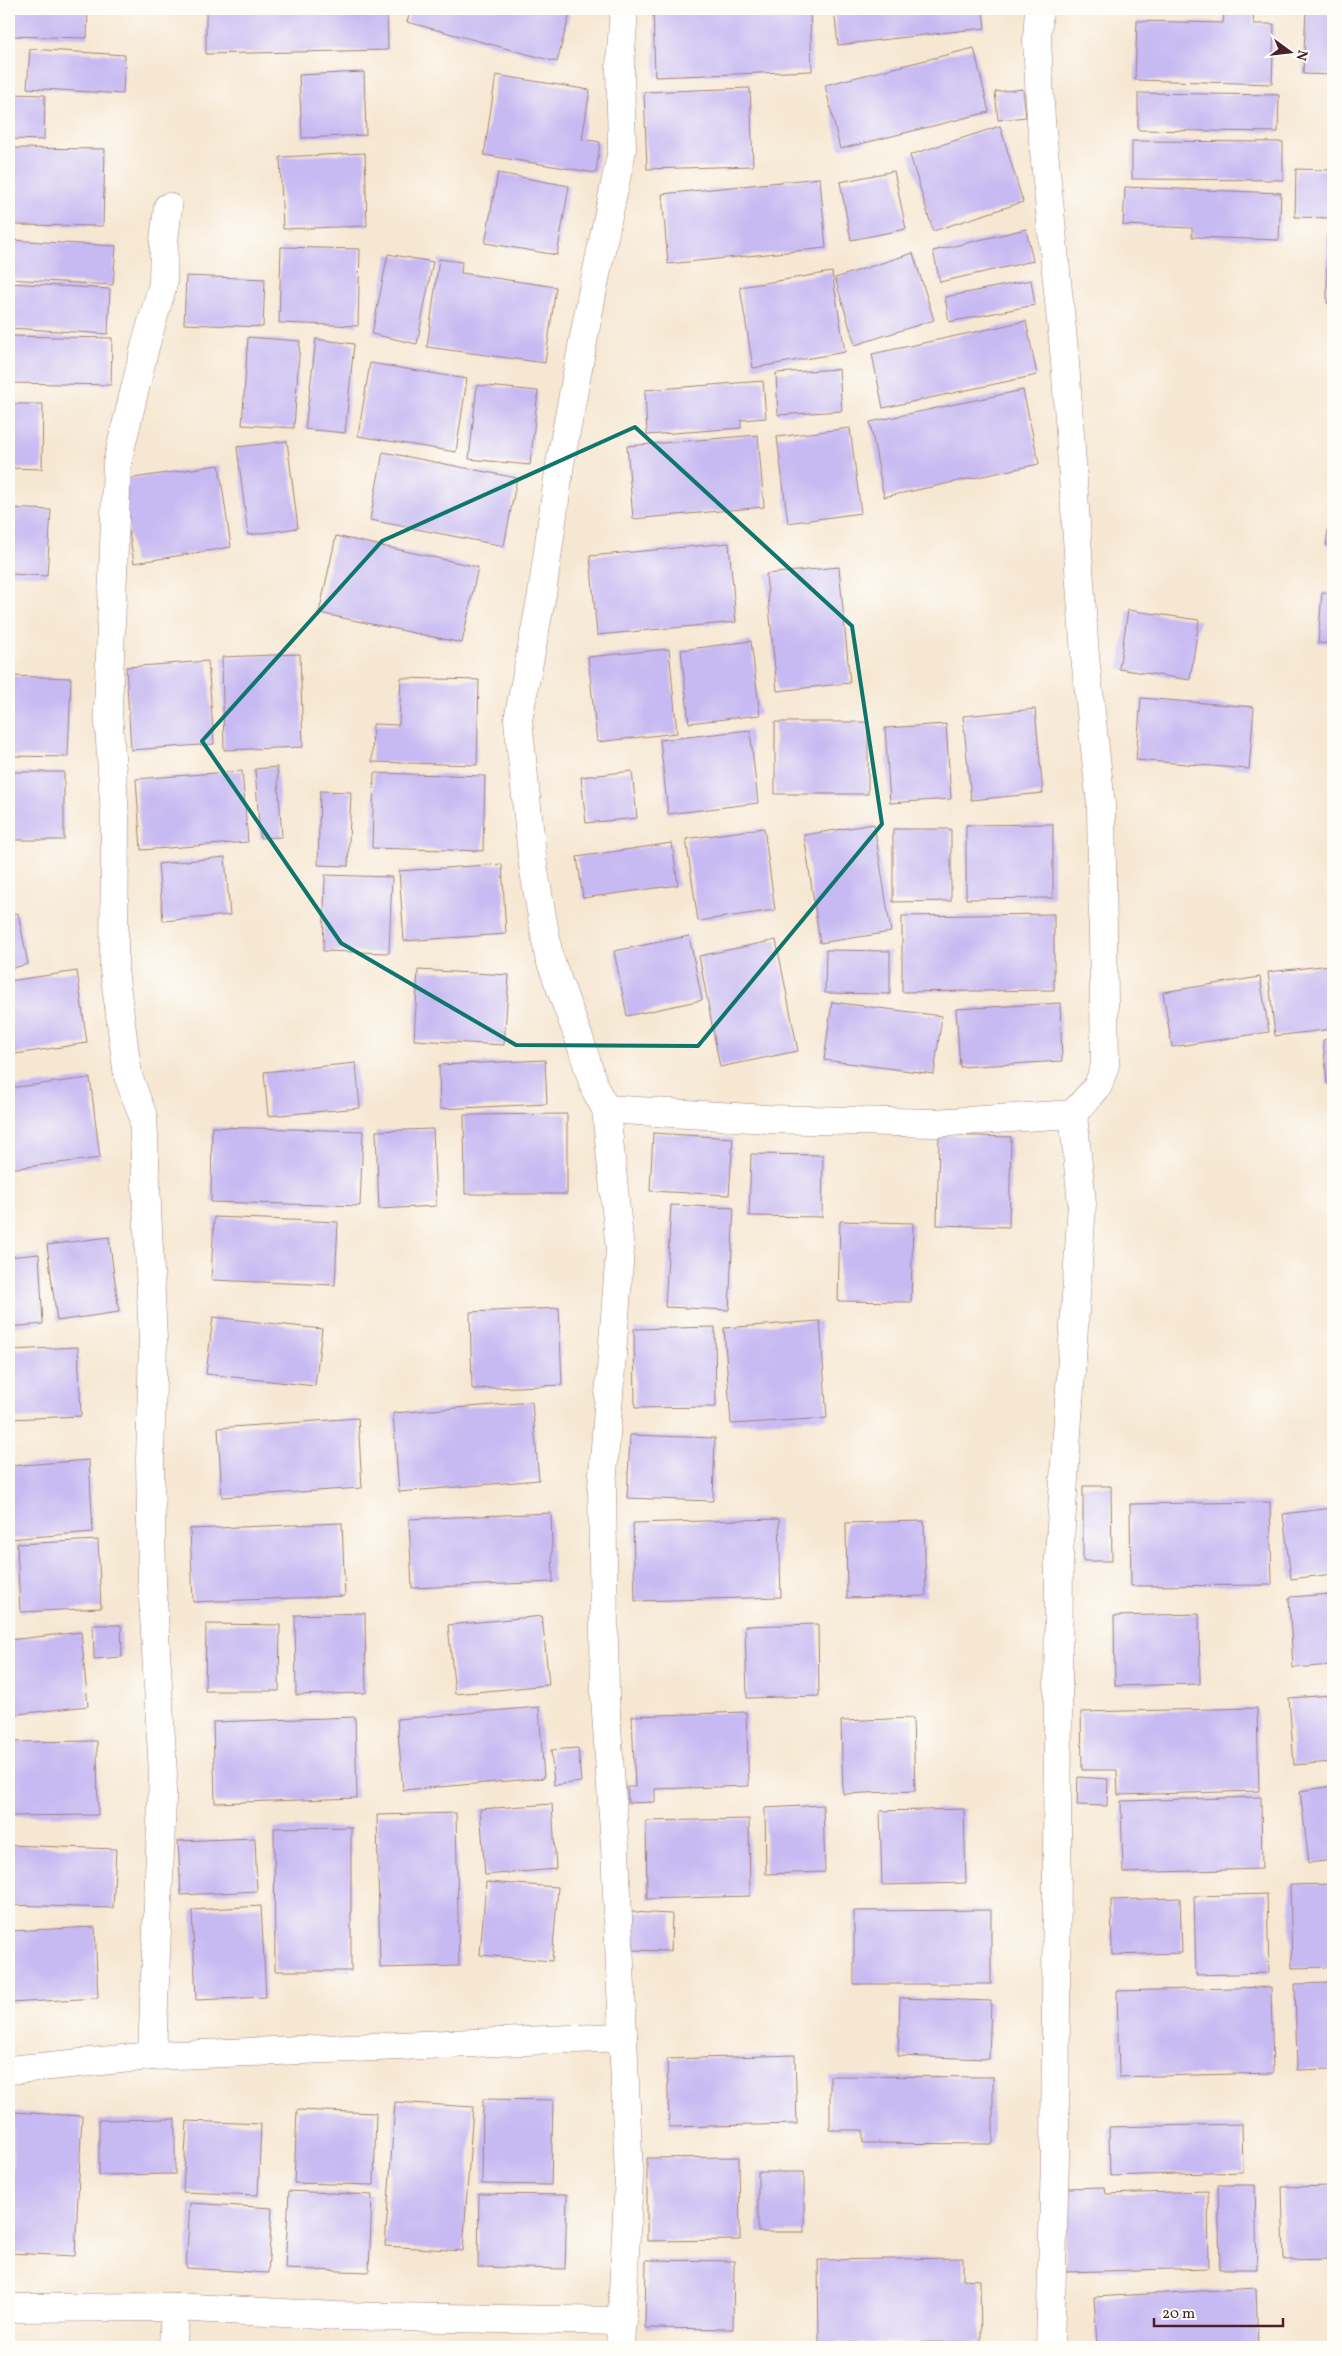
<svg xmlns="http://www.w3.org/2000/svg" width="1342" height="2356" font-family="Vollkorn,serif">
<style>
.building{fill:#c7b9f2}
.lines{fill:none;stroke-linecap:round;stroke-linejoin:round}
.minor-casing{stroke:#a0837e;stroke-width:29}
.minor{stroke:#fff;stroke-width:28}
.marked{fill:none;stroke:#0f766e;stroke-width:4;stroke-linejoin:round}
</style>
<rect width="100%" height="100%" fill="#fdfcf7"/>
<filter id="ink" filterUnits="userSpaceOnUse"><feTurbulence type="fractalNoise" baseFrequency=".02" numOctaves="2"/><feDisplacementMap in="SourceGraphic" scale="10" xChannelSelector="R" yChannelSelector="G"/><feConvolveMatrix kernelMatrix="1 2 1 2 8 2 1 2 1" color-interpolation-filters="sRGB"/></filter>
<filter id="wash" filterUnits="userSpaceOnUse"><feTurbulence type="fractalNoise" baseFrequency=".0096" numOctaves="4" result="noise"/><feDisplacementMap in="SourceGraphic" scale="20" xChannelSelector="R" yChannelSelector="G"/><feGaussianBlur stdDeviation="1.12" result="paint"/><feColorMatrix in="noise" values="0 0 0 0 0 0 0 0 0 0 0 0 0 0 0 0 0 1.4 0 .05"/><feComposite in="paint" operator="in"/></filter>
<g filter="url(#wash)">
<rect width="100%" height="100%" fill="#f6e7d2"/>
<g id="blocks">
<!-- building -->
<g class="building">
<polygon points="9,9 88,9 87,38 9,36"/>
<polygon points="206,9 387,9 388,50 206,54"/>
<polygon points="411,9 571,9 557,62 407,22"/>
<polygon points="653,9 810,9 812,71 655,77"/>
<polygon points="834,9 983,9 985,28 838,45"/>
<polygon points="1306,9 1333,9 1333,75 1303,74"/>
<polygon points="1224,13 1253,14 1254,24 1274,24 1272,84 1135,80 1137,21 1223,23"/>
<polygon points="974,48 989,112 840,149 825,85"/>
<polygon points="30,49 125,55 123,94 27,88"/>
<polygon points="364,72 366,135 302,138 299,75"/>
<polygon points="496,75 590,90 582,139 600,142 596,173 484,155"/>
<polygon points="750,88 753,166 647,169 644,92"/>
<polygon points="1023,89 1026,117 998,120 995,92"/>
<polygon points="1138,93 1279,95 1278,132 1138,130"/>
<polygon points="9,94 45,95 44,140 9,139"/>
<polygon points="1000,126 1023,202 933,231 910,155"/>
<polygon points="1132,141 1283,142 1283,180 1132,179"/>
<polygon points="9,148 105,149 103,226 9,225"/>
<polygon points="365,153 367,226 283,229 280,157"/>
<polygon points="1296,169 1333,170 1333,218 1295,217"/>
<polygon points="894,171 906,229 851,240 840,182"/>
<polygon points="498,173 569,186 557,255 485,243"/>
<polygon points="820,178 826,248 668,264 662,194"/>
<polygon points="1125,187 1281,193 1279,240 1192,237 1192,228 1123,225"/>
<polygon points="1026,229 1033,261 940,282 933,251"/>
<rect x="1327" y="235" width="6" height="68"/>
<polygon points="9,240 116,246 113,285 9,279"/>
<polygon points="281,247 360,249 358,326 279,323"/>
<polygon points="913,253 934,320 855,345 835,278"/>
<polygon points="388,254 433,262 417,344 372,334"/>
<polygon points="439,259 462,262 461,273 556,287 545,363 427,347"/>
<polygon points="832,272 845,352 753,368 740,287"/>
<polygon points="186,276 265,279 263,327 184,324"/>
<polygon points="1031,280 1035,305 949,322 945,297"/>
<polygon points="9,283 110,289 108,334 9,328"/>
<polygon points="1026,321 1037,375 883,408 872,354"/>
<polygon points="9,336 112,338 111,385 9,383"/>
<polygon points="248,337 300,341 294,428 242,425"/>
<polygon points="316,339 354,344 345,433 305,429"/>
<polygon points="370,363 467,379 456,452 358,436"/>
<polygon points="839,369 842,411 778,415 776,373"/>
<polygon points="763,381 766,418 741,420 741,428 647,435 645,390"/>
<polygon points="477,385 538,391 530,465 469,459"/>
<polygon points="1023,390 1039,464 884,497 870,422"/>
<polygon points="9,404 43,404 42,469 9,468"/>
<polygon points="850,428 861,513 788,523 777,437"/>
<polygon points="758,435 764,507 633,519 627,446"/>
<polygon points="287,441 298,528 248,535 237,447"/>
<polygon points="383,452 517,478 504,546 370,520"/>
<polygon points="219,465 231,547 134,563 121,480"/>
<polygon points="1332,499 1333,499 1333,546 1326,545"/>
<polygon points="9,508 51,510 47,576 9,574"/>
<polygon points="336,536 478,567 462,643 319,613"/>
<polygon points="729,543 736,622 597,635 590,556"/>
<polygon points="839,567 850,683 777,691 766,574"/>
<polygon points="1322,592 1333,593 1333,644 1318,643"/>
<polygon points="1128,610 1199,620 1190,680 1119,669"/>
<polygon points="751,641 760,715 689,723 681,650"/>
<polygon points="669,649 677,733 597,742 588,657"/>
<polygon points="300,654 303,747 224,750 222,657"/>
<polygon points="208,661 214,744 131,750 126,667"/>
<polygon points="9,676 71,678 68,757 9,756"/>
<polygon points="401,678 479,680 477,765 372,762 373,724 399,725"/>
<polygon points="1141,698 1254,707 1249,769 1136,760"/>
<polygon points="1035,709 1043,793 971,800 963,716"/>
<rect x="775" y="722" width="93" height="72"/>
<polygon points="946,724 951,799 890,803 885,728"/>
<polygon points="750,730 758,803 668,814 660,740"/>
<polygon points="277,767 282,837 260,838 255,769"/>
<polygon points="242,771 248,842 141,850 136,779"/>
<polygon points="632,771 637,818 586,823 581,777"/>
<rect x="9" y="772" width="55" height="68"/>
<polygon points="374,773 485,776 483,851 372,848"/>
<polygon points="320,791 351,792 348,866 318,865"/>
<polygon points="874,824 891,932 820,943 804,835"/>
<polygon points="1053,824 1053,898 966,899 966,825"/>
<polygon points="764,828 775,910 698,921 686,839"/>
<polygon points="893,829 951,829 951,901 893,902"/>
<polygon points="672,843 678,885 583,898 577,857"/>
<polygon points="225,857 230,915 163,921 158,864"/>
<polygon points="502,864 506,934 404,941 399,871"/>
<polygon points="325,875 392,877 389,953 323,951"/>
<polygon points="18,913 28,964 9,969 9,915"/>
<polygon points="1054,914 1054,990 902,992 902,916"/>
<polygon points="689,936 702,1000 627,1016 614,951"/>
<polygon points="776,940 798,1051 720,1067 699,956"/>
<polygon points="826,950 890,951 890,994 825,993"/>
<polygon points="1331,965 1333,1029 1275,1036 1268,972"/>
<polygon points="418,970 509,975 504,1045 414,1040"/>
<polygon points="77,971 87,1043 9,1055 9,981"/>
<polygon points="1260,977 1269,1032 1172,1047 1163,992"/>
<polygon points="832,1002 942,1016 934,1074 824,1060"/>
<polygon points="1060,1003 1062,1061 960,1067 956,1009"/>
<polygon points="1333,1039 1333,1083 1327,1084 1323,1040"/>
<polygon points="545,1060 547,1104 440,1109 439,1065"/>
<polygon points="356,1063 360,1108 268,1116 264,1072"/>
<polygon points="90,1078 100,1158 9,1169 9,1088"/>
<polygon points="567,1114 567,1194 465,1194 464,1115"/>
<polygon points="212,1127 363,1131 360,1206 211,1202"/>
<polygon points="433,1129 436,1206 379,1209 376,1131"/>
<polygon points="653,1133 733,1138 729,1195 650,1191"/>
<polygon points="939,1135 1011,1137 1009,1227 937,1225"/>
<polygon points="751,1154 823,1155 822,1217 749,1216"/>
<polygon points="671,1205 734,1208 729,1310 665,1307"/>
<polygon points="214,1217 338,1222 335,1285 211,1280"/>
<polygon points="840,1221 913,1223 911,1302 838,1301"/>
<polygon points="109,1237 119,1312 57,1321 47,1245"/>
<polygon points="39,1254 43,1324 9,1327 9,1257"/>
<polygon points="559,1308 562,1385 472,1389 470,1312"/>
<polygon points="213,1317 322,1329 315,1386 206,1374"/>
<polygon points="820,1321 827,1418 731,1424 724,1328"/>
<polygon points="715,1327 716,1407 635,1408 634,1329"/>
<polygon points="78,1347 81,1416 9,1419 9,1350"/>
<polygon points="532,1402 539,1480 399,1492 393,1413"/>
<polygon points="358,1418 362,1488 222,1497 218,1428"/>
<polygon points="630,1435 715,1438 713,1501 627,1498"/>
<polygon points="89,1460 93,1532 9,1539 9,1466"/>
<polygon points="1083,1486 1111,1486 1112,1561 1083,1561"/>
<polygon points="1270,1502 1272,1585 1131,1586 1130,1504"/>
<polygon points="1333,1508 1333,1574 1291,1579 1283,1514"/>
<polygon points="551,1513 553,1582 412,1588 409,1519"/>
<polygon points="779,1519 781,1597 635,1601 633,1523"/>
<polygon points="924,1521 926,1596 847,1598 846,1523"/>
<polygon points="342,1523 345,1596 193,1602 190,1529"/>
<polygon points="98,1540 101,1608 20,1612 17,1544"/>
<polygon points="1333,1594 1333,1665 1293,1668 1289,1597"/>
<polygon points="365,1613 366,1693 296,1695 295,1615"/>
<polygon points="1199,1614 1200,1684 1115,1686 1114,1616"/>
<polygon points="542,1616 549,1685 455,1694 448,1625"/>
<polygon points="206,1624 280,1625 279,1691 205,1691"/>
<polygon points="818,1624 819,1696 747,1698 745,1626"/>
<polygon points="93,1625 121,1625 122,1657 94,1659"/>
<polygon points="81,1632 88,1706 9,1715 9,1640"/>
<polygon points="1333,1695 1333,1762 1294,1765 1289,1698"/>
<polygon points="539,1707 544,1778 403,1790 397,1719"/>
<polygon points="1257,1708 1259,1791 1118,1795 1117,1770 1082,1770 1081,1712"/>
<polygon points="746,1712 749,1786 655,1789 655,1802 628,1803 627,1787 635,1787 632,1716"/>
<polygon points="355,1717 357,1798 215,1803 213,1722"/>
<polygon points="913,1718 915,1791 843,1794 841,1721"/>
<polygon points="97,1741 98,1815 9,1816 9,1742"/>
<polygon points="578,1748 581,1782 554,1785 551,1750"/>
<polygon points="1078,1777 1108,1779 1107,1806 1077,1805"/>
<polygon points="1333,1786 1333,1860 1309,1863 1300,1791"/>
<polygon points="1261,1797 1262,1869 1123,1873 1121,1801"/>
<polygon points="552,1804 556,1869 485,1875 480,1809"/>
<polygon points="823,1805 825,1872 766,1874 765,1808"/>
<polygon points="964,1809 966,1883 882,1885 880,1811"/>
<polygon points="456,1813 459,1966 380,1968 377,1815"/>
<polygon points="749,1819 750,1896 647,1899 646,1821"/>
<polygon points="351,1827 351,1971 275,1971 274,1828"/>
<polygon points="255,1838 257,1891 181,1895 178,1841"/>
<polygon points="9,1845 116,1849 113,1908 9,1905"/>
<polygon points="486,1882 558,1887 552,1961 480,1955"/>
<polygon points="1333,1884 1333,1967 1292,1968 1290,1885"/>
<polygon points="1267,1894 1269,1973 1196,1975 1194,1896"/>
<polygon points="1180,1898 1182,1953 1112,1955 1111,1900"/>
<polygon points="261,1906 266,1997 196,2000 192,1910"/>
<polygon points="991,1910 991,1984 854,1984 854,1911"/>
<polygon points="630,1912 672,1914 671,1951 629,1950"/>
<polygon points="95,1927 98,1998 9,2003 9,1931"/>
<polygon points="1333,1983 1333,2069 1297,2070 1295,1984"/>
<polygon points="1271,1987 1273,2073 1119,2077 1117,1991"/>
<polygon points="900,1998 991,2001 989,2059 898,2056"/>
<polygon points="795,2055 797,2124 669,2127 667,2059"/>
<polygon points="830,2076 993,2077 993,2144 863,2143 863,2130 830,2130"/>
<polygon points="483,2099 553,2100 551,2185 482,2184"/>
<polygon points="395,2102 473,2107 463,2251 385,2246"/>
<polygon points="297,2110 376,2113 374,2185 294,2183"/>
<polygon points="14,2112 82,2116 75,2256 9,2253"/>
<polygon points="175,2119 175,2174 99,2175 99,2120"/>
<polygon points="187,2121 261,2124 258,2195 183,2192"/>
<polygon points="1242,2124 1243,2172 1110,2176 1109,2127"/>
<polygon points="739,2157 740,2240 647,2241 647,2158"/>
<rect x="758" y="2172" width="46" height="60"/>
<polygon points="1218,2185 1255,2185 1257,2269 1220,2269"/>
<polygon points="1333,2186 1333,2259 1284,2260 1282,2187"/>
<polygon points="1105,2187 1106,2194 1208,2191 1209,2268 1066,2272 1065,2188"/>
<polygon points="289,2191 372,2195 369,2272 285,2269"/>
<polygon points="479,2194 567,2195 565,2269 478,2267"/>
<polygon points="190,2203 272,2208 268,2273 186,2268"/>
<polygon points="963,2258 963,2279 980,2280 981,2342 819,2343 818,2260"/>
<polygon points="646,2260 734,2261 733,2329 645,2328"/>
<polygon points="1256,2288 1258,2347 1097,2347 1094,2297"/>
<polygon points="9,2345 36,2346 36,2347 9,2347"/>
</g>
</g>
</g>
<g filter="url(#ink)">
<use href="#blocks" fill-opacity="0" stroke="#a0837e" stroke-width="1"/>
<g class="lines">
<defs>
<g id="minor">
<polyline points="606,1109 768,1119 934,1123 1073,1114 1098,1086 1105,1065 1101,805 1085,656 1065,361 1041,121 1037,40 1039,9"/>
<polyline points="152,2056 163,1774 152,1580 150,1460 153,1340 143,1116 128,1076 114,970 115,817 108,710 117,463 146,343 163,284 164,241 168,207"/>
<polyline points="9,2070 152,2056 623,2037"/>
<polyline points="9,2308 175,2307 336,2316 623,2321"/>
<polyline points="173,2347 175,2307"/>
<polyline points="620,2347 629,2178 615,1847 605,1697 602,1487 620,1250 606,1109 595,1089 580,1041 549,957 533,865 518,720 542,594 560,464 592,294 622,150 620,67 624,9"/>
<polyline points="1050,2347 1055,2157 1059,1556 1082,1204 1073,1114"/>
</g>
</defs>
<!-- minor casing -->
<use href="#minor" class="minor-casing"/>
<!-- minor -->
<use href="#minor" class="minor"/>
</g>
</g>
<!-- marked area -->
<path class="marked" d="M 635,427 L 852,626 L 882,824 L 698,1046 L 516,1045 L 341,943 L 202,741 L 382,541 Z"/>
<!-- margin -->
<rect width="1342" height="2356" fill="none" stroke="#fdfcf7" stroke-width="30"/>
<!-- north arrow -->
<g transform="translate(1290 52) rotate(105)" stroke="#fdfcf7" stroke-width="4" paint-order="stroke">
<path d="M0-4L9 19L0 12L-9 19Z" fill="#4a1f2b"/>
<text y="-8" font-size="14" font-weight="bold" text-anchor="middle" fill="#4a1f2b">N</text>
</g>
<!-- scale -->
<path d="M1154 2318v8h129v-8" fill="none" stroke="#4a1f2b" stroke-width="2.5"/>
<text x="1162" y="2318" font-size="15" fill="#4a1f2b" stroke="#fdfcf7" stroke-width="4" paint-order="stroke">20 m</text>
</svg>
